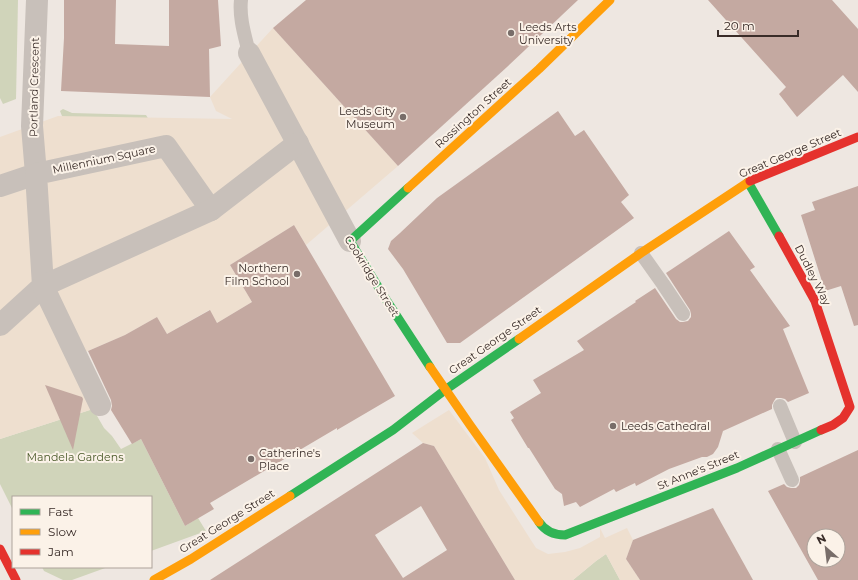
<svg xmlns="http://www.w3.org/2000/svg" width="858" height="580" font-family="Montserrat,sans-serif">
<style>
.green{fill:#d0d4ba}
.plaza{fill:#eedfcf}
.building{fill:#c4a9a1;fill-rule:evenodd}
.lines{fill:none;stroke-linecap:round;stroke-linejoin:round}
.lane{stroke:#c8c0ba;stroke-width:14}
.street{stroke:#c8c0ba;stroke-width:22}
.fast{stroke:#30b455;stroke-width:9}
.slow{stroke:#ff9f0a;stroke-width:9}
.jam{stroke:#e5322d;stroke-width:9}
.poi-dot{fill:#786d69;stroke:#fbf2e8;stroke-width:1.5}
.labels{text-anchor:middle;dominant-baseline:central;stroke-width:4;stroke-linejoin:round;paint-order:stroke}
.poi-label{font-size:11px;fill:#392c28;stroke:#fbf2e8;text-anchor:start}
.street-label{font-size:11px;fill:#392c28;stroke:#fbf2e8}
.park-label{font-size:11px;fill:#4a5a29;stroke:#fbf2e8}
</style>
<rect width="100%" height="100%" fill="#eee7e1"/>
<!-- green -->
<g class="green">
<polygon points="0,0 18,0 16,99 3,104 0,98"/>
<polygon points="63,109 72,113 146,115 163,143 64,121 60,111"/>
<polygon points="93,409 104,428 112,436 121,449 141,439 185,526 198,518 206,531 151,551 151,497 13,497 13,510 0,484 0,439"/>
<polygon points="606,554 620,580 573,580 596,561"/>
<polygon points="42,567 108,567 72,580 63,580 44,571"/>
</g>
<!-- plaza -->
<g class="plaza">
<polygon points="273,28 398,166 306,245 294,225 230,265 252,302 217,323 209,310 167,334 157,317 125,335 83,353 93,409 0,439 0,137 58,116 232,119 216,111 210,97"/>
<polygon points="449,410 485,458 499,490 536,548 548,554 565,552 580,548 600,537 600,528 605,538 627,528 633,540 626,559 640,580 620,580 606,554 596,561 573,580 515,580 434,446 423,443 412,433"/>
</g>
<!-- building -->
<g class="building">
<polygon points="64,0 116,0 115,44 169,46 169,0 218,0 221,46 209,49 210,97 61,91 64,38"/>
<polygon points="306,0 578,0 507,67 398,166 273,28"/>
<polygon points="708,0 832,0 858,29 858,92 843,75 797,117 779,94 786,87"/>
<polygon points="558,111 575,136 584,130 629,195 621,202 634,218 460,343 447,343 403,269 388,249 391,241 400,233 437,198"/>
<polygon points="858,186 858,325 854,326 841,286 825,291 801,215 815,210 812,202"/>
<polygon points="294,225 395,396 337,430 337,428 210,503 214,509 185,526 141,439 132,444 111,410 112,406 111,400 88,351 125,335 157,317 167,334 210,310 217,323 252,302 230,265"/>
<polygon points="729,231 755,267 750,270 790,326 783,329 809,393 788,402 785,399 781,398 776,398 774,401 772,405 772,409 723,431 718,447 713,454 707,457 702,457 669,469 636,486 635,483 616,492 614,489 580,507 576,502 564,506 562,494 555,489 529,448 528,448 511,420 514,418 510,412 541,393 533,380 584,350 577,341 636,302 635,301 655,288 676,319 680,322 683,322 688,321 691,317 691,314 690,310 666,273"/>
<polygon points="45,385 82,397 83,399 73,450"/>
<path d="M 423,443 L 434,446 L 515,580 L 210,580 ZM 421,506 L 447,550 L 403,578 L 375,535 Z"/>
<path d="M 858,450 L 858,580 L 818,580 L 768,491 L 784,484 L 787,487 L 791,488 L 796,488 L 799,485 L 800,481 L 800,477 ZM 814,536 L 838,536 L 838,560 L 814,560 Z"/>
<polygon points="713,508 753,580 640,580 626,559 633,540"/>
</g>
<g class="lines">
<!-- lane -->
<g class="lane">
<path d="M 241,0 C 239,18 245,36 249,53"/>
<polyline points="641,253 663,284 683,314"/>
<polyline points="780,406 795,442"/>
<polyline points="778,449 792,480"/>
</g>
<!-- street -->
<g class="street">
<polyline points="249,53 350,241"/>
<polyline points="0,186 36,174 32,126 37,0"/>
<polyline points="0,325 43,286 36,174 166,146 211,210"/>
<polyline points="100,405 76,355 43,286 211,210 298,143"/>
</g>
<!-- fast -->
<g class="fast">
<polyline points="748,182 779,236"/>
<polyline points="408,188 350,241 385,298 430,367"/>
<polyline points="290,496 393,430 445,390 519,339"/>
<path d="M 539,522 C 545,531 555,535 565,535 L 737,468 L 821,430"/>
</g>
<!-- slow -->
<g class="slow">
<polyline points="408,188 539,69 610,0"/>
<polyline points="519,339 641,253 750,181"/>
<polyline points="430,367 470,425 539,522"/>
<polyline points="154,580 191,559 290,496"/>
</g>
<!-- jam -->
<g class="jam">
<polyline points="750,181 858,137"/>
<polyline points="779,236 815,301 850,407 843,418 833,425 821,430"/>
<polyline points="0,549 16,580"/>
</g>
</g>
<!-- markers -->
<g class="poi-dot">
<circle cx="511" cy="33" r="4"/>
<circle cx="403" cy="117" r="4"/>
<circle cx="297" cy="274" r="4"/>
<circle cx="613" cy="426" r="4"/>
<circle cx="251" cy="459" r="4"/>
</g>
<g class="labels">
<!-- poi labels -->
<g class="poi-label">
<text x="519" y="27">Leeds Arts<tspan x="519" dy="13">University</tspan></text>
<text x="395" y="111" text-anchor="end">Leeds City<tspan x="395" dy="13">Museum</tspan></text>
<text x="289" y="268" text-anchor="end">Northern<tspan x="289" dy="13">Film School</tspan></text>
<text x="621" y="426">Leeds Cathedral</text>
<text x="259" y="453">Catherine's<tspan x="259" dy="13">Place</tspan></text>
</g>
<!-- street labels -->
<g class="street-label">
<text transform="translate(34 87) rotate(-89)">Portland Crescent</text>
<text transform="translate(473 113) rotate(-42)">Rossington Street</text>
<text transform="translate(790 153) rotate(-23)">Great George Street</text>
<text transform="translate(104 159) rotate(-12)">Millennium Square</text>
<text transform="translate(813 275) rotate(63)">Dudley Way</text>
<text transform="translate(372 276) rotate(58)">Cookridge Street</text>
<text transform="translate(495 340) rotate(-35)">Great George Street</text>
<text transform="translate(698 470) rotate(-22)">St Anne's Street</text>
<text transform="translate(227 521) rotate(-32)">Great George Street</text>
</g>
<!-- park labels -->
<g class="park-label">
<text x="75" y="457">Mandela Gardens</text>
</g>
</g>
<!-- legend -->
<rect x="12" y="496" width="140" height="72" fill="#fbf2e8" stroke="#ada39b"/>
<rect x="20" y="509" width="20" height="6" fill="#30b455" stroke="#ada39b"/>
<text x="48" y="516" font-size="12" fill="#392c28">Fast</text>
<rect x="20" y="529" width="20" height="6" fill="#ff9f0a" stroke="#ada39b"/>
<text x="48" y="536" font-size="12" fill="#392c28">Slow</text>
<rect x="20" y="549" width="20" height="6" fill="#e5322d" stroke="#ada39b"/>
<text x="48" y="556" font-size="12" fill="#392c28">Jam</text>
<!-- north arrow -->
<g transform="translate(826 548) rotate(332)"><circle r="19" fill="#fbf2e8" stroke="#ada39b"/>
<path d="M0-3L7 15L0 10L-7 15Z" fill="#786d69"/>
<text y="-6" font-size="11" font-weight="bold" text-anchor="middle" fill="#392c28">N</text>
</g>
<!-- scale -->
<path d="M718 30v6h80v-6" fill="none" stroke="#392c28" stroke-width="2"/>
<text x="724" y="30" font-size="12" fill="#392c28" stroke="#fbf2e8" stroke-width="3" paint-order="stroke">20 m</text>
</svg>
